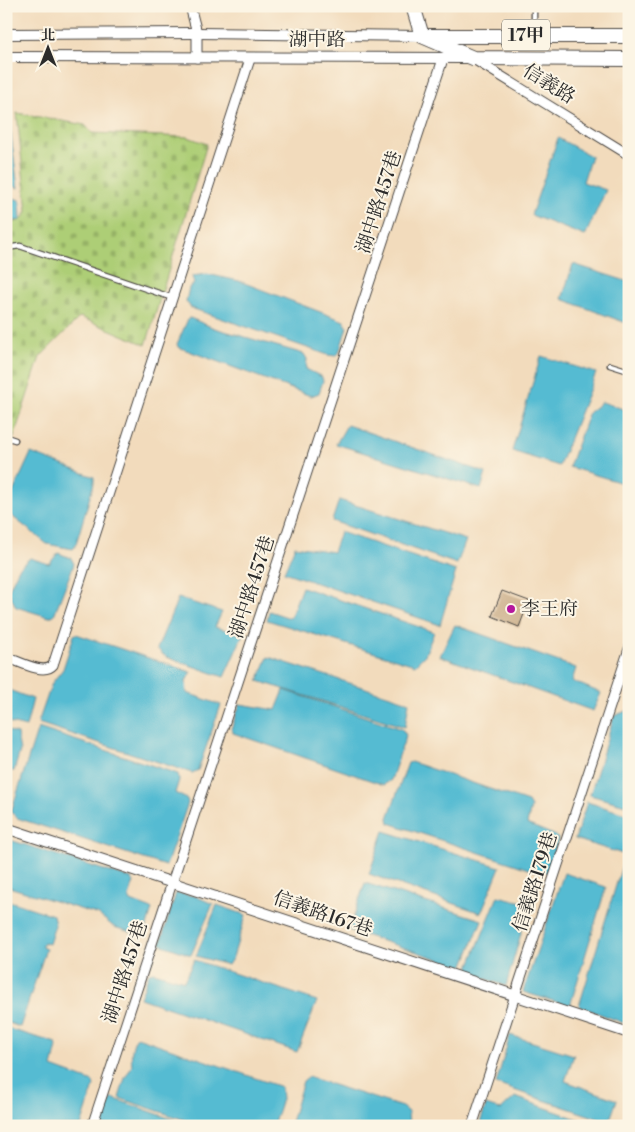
<svg xmlns="http://www.w3.org/2000/svg" width="635" height="1132" font-family="'Libre Bodoni','Noto Serif TC',serif">
<style>
.cemetery{fill:url(#cemetery-stones);stroke:#6c7c50}
.water{fill:#54bbd2;stroke:#40737e}
.building{fill:#c5a57e}
.lines{fill:none;stroke-linecap:round;stroke-linejoin:round}
.service-casing{stroke:#494541;stroke-width:7}
.minor-casing{stroke:#494541;stroke-width:11}
.tertiary-casing{stroke:#494541;stroke-width:12}
.primary-casing{stroke:#494541;stroke-width:16}
.service{stroke:#fff;stroke-width:4.5}
.minor{stroke:#fff;stroke-width:9}
.tertiary{stroke:#fff;stroke-width:10}
.primary{stroke:#fff;stroke-width:14}
.poi-dot{fill:#b5179e;stroke:#fcf5e5;stroke-width:2}
.labels{text-anchor:middle;dominant-baseline:central;stroke-width:4;stroke-linejoin:round;paint-order:stroke}
.shield{fill:#fcf5e5;stroke:#6a6863;stroke-width:1}
.shield-label{font-size:18px;font-weight:bold;fill:#2b2b2b}
.street-label{font-size:19px;fill:#2b2b2b;stroke:#fcf5e5}
.poi-label{font-size:19px;fill:#2b2b2b;stroke:#fcf5e5;text-anchor:start}
</style>
<defs>
<pattern id="cemetery-stones" width="16" height="16" patternUnits="userSpaceOnUse" patternTransform="scale(1.25)"><rect width="16" height="16" fill="#adce76"/><path d="M2 7V4a2 2 0 0 1 4 0v3zM10 15v-3a2 2 0 0 1 4 0v3z" fill="#95b166"/></pattern>
</defs>
<rect width="100%" height="100%" fill="#fcf5e5"/>
<filter id="ink" filterUnits="userSpaceOnUse"><feTurbulence type="fractalNoise" baseFrequency=".02" numOctaves="2"/><feDisplacementMap in="SourceGraphic" scale="10" xChannelSelector="R" yChannelSelector="G"/><feConvolveMatrix kernelMatrix="1 2 1 2 8 2 1 2 1" color-interpolation-filters="sRGB"/></filter>
<filter id="wash" filterUnits="userSpaceOnUse"><feTurbulence type="fractalNoise" baseFrequency=".0096" numOctaves="4" result="noise"/><feDisplacementMap in="SourceGraphic" scale="20" xChannelSelector="R" yChannelSelector="G"/><feGaussianBlur stdDeviation="1.12" result="paint"/><feColorMatrix in="noise" values="0 0 0 0 0 0 0 0 0 0 0 0 0 0 0 0 0 1.4 0 .05"/><feComposite in="paint" operator="in"/></filter>
<g filter="url(#wash)">
<rect width="100%" height="100%" fill="#f2dbbc"/>
<!-- cemetery -->
<polygon class="cemetery" points="17,113 85,125 92,133 188,137 207,144 146,345 80,317 40,357 6,461 6,225 21,220 27,212"/>
<!-- water -->
<g class="water">
<polygon points="6,120 9,120 18,188 6,184"/>
<polygon points="558,138 591,156 583,182 606,190 585,236 531,215"/>
<polygon points="6,196 20,200 21,220 6,222"/>
<polygon points="573,264 629,282 629,324 562,299"/>
<polygon points="207,274 239,281 344,321 347,327 339,353 336,356 328,355 191,308 186,301 189,288 194,284 192,276"/>
<polygon points="190,318 214,328 304,354 307,359 306,369 322,377 323,381 319,393 311,396 178,347 177,344 188,319"/>
<polygon points="541,356 596,373 559,466 512,451"/>
<polygon points="602,402 629,411 629,485 569,467 589,412"/>
<polygon points="347,425 486,473 481,489 336,444"/>
<polygon points="31,453 94,477 94,483 75,547 73,549 47,544 8,513 7,505"/>
<polygon points="339,500 466,540 457,564 332,521"/>
<polygon points="340,532 456,571 440,625 284,572 295,546 333,552"/>
<polygon points="58,553 71,558 74,564 54,615 49,617 16,607 8,591 19,568 30,558 49,564"/>
<polygon points="302,587 434,632 425,655 415,665 267,620 269,611 290,618"/>
<polygon points="178,598 222,612 215,627 243,635 224,677 166,657 157,649"/>
<polygon points="455,625 576,668 572,681 601,693 593,711 440,656"/>
<polygon points="76,634 191,672 186,681 187,693 221,705 198,770 192,773 38,723 52,683 63,669 74,635"/>
<polygon points="268,657 409,702 405,727 258,681"/>
<polygon points="6,689 33,699 26,727 6,722"/>
<polygon points="284,690 402,729 406,735 391,780 384,785 233,733 233,731 231,729 240,704 276,710"/>
<polygon points="629,710 629,806 590,795 614,716"/>
<polygon points="38,728 178,774 179,780 175,793 187,799 188,803 166,866 17,818 11,812"/>
<polygon points="6,730 17,734 20,751 14,771 11,771 6,777"/>
<polygon points="411,762 528,802 531,807 527,824 556,836 558,839 547,872 541,873 389,823 388,818 408,763"/>
<polygon points="587,802 629,815 629,856 575,839"/>
<polygon points="384,831 500,867 481,913 369,874"/>
<polygon points="10,840 132,879 134,882 129,897 131,901 152,909 144,936 114,927 99,915 6,886 6,842"/>
<polygon points="622,866 629,868 629,1025 579,1006"/>
<polygon points="564,873 606,887 570,1006 523,992"/>
<polygon points="365,883 482,920 463,967 349,930"/>
<polygon points="176,893 195,896 213,904 191,955 160,944"/>
<polygon points="498,896 522,902 528,909 506,986 467,972"/>
<polygon points="6,900 53,915 55,925 49,944 44,942 41,946 46,949 20,1027 6,1022"/>
<polygon points="217,905 246,915 233,957 228,965 196,956"/>
<polygon points="194,960 317,1001 297,1052 140,998 149,973 154,972 184,981"/>
<polygon points="6,1028 56,1043 57,1047 52,1067 93,1082 94,1086 81,1126 6,1126"/>
<polygon points="510,1035 574,1055 565,1081 617,1100 609,1122 496,1084"/>
<path d="M 137,1037 L 281,1087 L 282,1099 L 273,1126 L 203,1126 L 119,1098 L 125,1078 L 132,1066 C 131,1058 131,1044 137,1037 Z"/>
<polygon points="308,1077 402,1107 408,1112 409,1126 290,1126 303,1081"/>
<polygon points="515,1097 597,1126 479,1126 486,1105 501,1110"/>
<polygon points="112,1098 121,1101 191,1126 99,1126"/>
</g>
<g id="blocks">
<!-- building -->
<polygon class="building" points="502,591 529,601 519,627 492,616"/>
</g>
</g>
<g filter="url(#ink)">
<use href="#blocks" fill-opacity="0" stroke="#494541" stroke-width="1"/>
<g class="lines">
<defs>
<g id="service">
<polyline points="534,6 534,35"/>
<polyline points="6,248 20,246 173,298"/>
<polyline points="610,365 629,371"/>
<polyline points="6,437 15,440"/>
</g>
<g id="minor">
<polyline points="190,6 197,33 197,58"/>
<polyline points="475,60 629,155"/>
<path d="M 6,657 C 18,661 44,676 53,665 L 250,59"/>
<polyline points="92,1126 443,59"/>
<polyline points="472,1126 629,649"/>
</g>
<g id="tertiary">
<polyline points="6,34 197,33 422,36"/>
<polyline points="6,57 470,58"/>
<polyline points="6,828 629,1033"/>
</g>
<g id="primary">
<polyline points="413,6 422,36 473,58 629,59"/>
<polyline points="428,36 629,36"/>
</g>
</defs>
<!-- service casing -->
<use href="#service" class="service-casing"/>
<!-- minor casing -->
<use href="#minor" class="minor-casing"/>
<!-- tertiary casing -->
<use href="#tertiary" class="tertiary-casing"/>
<!-- primary casing -->
<use href="#primary" class="primary-casing"/>
<!-- service -->
<use href="#service" class="service"/>
<!-- minor -->
<use href="#minor" class="minor"/>
<!-- tertiary -->
<use href="#tertiary" class="tertiary"/>
<!-- primary -->
<use href="#primary" class="primary"/>
</g>
</g>
<!-- markers -->
<circle class="poi-dot" cx="511" cy="609" r="5"/>
<g class="labels">
<!-- shield labels -->
<rect class="shield" x="502" y="19.5" width="48" height="31" rx="4"/>
<g class="shield-label">
<text x="526" y="35">17甲</text>
</g>
<!-- street labels -->
<g class="street-label">
<text x="317" y="40">湖中路</text>
<text transform="translate(549 84) rotate(32)">信義路</text>
<text transform="translate(379 202) rotate(-72)">湖中路457巷</text>
<text transform="translate(252 587) rotate(-72)">湖中路457巷</text>
<text transform="translate(535 882) rotate(-72)">信義路179巷</text>
<text transform="translate(323 914) rotate(19)">信義路167巷</text>
<text transform="translate(125 972) rotate(-72)">湖中路457巷</text>
</g>
<!-- poi labels -->
<g class="poi-label">
<text x="521" y="609">李王府</text>
</g>
</g>
<!-- margin -->
<rect width="635" height="1132" fill="none" stroke="#fcf5e5" stroke-width="25"/>
<!-- north arrow -->
<g transform="translate(48 48)" stroke="#fcf5e5" stroke-width="4" paint-order="stroke">
<path d="M0-4L9 19L0 12L-9 19Z" fill="#2b2b2b"/>
<text y="-8" font-size="14" font-weight="bold" text-anchor="middle" fill="#2b2b2b">北</text>
</g>
</svg>
